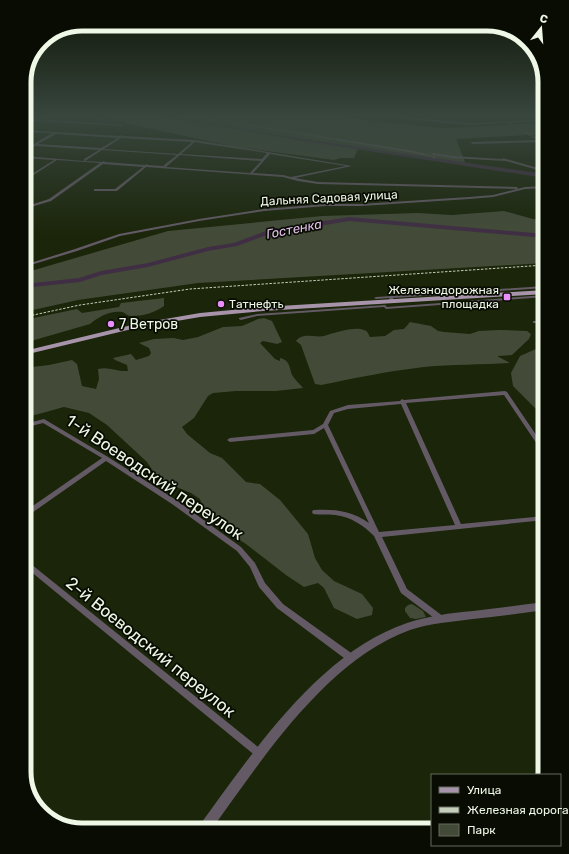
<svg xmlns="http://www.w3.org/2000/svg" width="569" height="854" font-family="Rubik,sans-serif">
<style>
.green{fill:#434b38}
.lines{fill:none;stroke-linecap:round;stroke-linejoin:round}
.river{fill:#402e44;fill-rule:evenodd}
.minor{fill:#635a65;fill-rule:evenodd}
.tertiary{fill:#635a65;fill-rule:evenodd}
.primary{fill:#a794ab;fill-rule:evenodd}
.rail{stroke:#c5cebb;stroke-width:1;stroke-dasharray:2.5 1.5;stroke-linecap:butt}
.poi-dot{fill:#ea8dfd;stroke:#080c03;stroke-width:1.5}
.labels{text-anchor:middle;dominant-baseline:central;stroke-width:3.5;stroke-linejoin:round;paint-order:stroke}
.far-street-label{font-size:12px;fill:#eff7e6;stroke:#080c03}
.far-poi-label{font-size:12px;fill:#eff7e6;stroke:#080c03;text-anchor:end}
.far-water-label{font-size:13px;font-style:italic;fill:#e5bfee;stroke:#080c03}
.poi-label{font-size:14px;fill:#eff7e6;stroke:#080c03;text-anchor:start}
.near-street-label{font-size:17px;fill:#eff7e6;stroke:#080c03}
.rim{fill:none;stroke:#eff7e6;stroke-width:5}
</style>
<rect width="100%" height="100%" fill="#1a2509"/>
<!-- green -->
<g class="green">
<polygon points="100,116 340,116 372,121 442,128 545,123 545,136 526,135 456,139 466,165 358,148 354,158 340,158 334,160 231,146 129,124"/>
<polygon points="504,211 533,219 545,220 545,263 198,283 78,300 24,312 24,273 168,231 322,216 418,213 452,215"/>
<path d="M 164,298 L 164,306 C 154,313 143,316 131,316 C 127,316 126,313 122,312 C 111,310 98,317 90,324 L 24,343 L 24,320 L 77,309 L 82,313 L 119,307 L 121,303 Z"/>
<path d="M 264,318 L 272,321 L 282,342 L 277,344 L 263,341 L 260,343 L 275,359 L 280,361 L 280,358 C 290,360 289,367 292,375 C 295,380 300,384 303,388 L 276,391 L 236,391 L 213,393 L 208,396 L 194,418 L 182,427 L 187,434 L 210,453 L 222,458 L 246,482 L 260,484 L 280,500 L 308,534 L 315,558 L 322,570 L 334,581 L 362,594 L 373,608 L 372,615 L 357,619 L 334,608 L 324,588 L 318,583 L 304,587 L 286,575 L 246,544 L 224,530 L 203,509 L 200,499 L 191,493 L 162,481 L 155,474 L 147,462 L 107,425 L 89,413 L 64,407 L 24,418 L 24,368 L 49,365 L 72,360 L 77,364 L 82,386 L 96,389 L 99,379 L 98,369 C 109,366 117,372 128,371 L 127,365 L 115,360 L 113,358 L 131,354 L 136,360 L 149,356 L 151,353 L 149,348 L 139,343 L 154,339 L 174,338 L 183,340 L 198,337 L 223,327 L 242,326 L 258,319 Z"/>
<path d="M 410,322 L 431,326 L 438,331 L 444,332 L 470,334 L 479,331 L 500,330 L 527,331 L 531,334 L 529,339 L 512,355 L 497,356 L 510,363 C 481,365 452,364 424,367 C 389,371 355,378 321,385 L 315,384 L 301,345 L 296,341 C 303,332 315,338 324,336 C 334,333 354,326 364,330 C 368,331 368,334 370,337 L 385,336 L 394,330 L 404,329 Z"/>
<polygon points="536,349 545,349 545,418 513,386 511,373 520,356"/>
<polygon points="412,604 423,611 426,617 416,619 410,618 405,611 405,608 408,605"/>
</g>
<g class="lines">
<!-- river -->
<g class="river">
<polygon points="159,116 169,116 297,138 545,174 545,178 297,140"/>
<polygon points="349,217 545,234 545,238 349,221 325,225 306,231 272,233 237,246 208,251 148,267 102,275 80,282 24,288 24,284 79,278 101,271 148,263 208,247 234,243 271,229 305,227 324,221"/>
</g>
<!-- minor -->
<g class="minor">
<polygon points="27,116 30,116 36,119 123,125 122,126 36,121 24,125 24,123 34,120"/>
<polygon points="55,116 60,116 48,119 47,118"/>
<polygon points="87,116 91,116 109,121 108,122"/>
<polygon points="191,116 197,116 414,151 436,157 434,159 433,158 433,157 414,153"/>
<polygon points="376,116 386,116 471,123 542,120 543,121 471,125"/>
<polygon points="510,123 540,140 543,141 542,142 472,144 471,143 472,142 538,140 509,124"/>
<path d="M 24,130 L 120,136 L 122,135 L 123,136 L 195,140 L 352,166 L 295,178 L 318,182 L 517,187 L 518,188 L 517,189 L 318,184 L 298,181 L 283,177 L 146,167 L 117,191 L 94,191 L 94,189 L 115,189 L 143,167 L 103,164 L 51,201 L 24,209 L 24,207 L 49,199 L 100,163 L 57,160 L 24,181 L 24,179 L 54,160 L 24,158 L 24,156 L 84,161 L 84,159 L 99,150 L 35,146 L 24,152 L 24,150 L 32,145 L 24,145 L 24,143 L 34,144 L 52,133 L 24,132 ZM 56,134 L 118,138 L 101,148 L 38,144 ZM 121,138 L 192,142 L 178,154 L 104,149 ZM 195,142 L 200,143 L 267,153 L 262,159 L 181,154 ZM 102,150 L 177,155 L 164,165 L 164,166 L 148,165 L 147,164 L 145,165 L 105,162 L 104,161 L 102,162 L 85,161 ZM 270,154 L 346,166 L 291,177 L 283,175 L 253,173 ZM 180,155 L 261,161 L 250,173 L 166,167 Z"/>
<polygon points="433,153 452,156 502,159 503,158 545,170 545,172 506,161 452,158 432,155"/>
<polygon points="545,186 545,188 525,189 493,197 469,199 361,206 326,206 264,211 199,221 120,236 77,251 24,267 24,265 75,249 119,234 199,219 264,209 326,204 361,204 469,197 493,195 525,187"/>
<polygon points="545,286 545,288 393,298 394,301 392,302 391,302 389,298 376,299 374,298 376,297"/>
<polygon points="545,295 545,297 386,309 384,307 257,316 241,320 239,319 239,318 257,314 385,305 387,307"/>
<rect x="533" y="321" width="12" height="2"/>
<path d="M 505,391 L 507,392 L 545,448 L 545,454 L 543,453 L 504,395 L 406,403 L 461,524 L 545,516 L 545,520 L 382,537 L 407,589 L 444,617 L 445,619 L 444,621 L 441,622 L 438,621 L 401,593 L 374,536 C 363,525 351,517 335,515 C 328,514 320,515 313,514 L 312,512 L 313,510 L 315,510 C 335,509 352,511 369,523 L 324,428 L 314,434 L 230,442 L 227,440 L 230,438 L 313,430 L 323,424 L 330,411 L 348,405 L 400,401 L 402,399 L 404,400 ZM 401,404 L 455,525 L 379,532 L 328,425 L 334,413 L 348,409 Z"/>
<polygon points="44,419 108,457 176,500 241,547 255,563 265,583 283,604 354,655 355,658 354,661 351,662 348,661 277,608 259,587 250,567 237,551 172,504 106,461 26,517 24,517 24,512 102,458 43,423 24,428 24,424"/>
<polygon points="24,559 26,560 263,751 264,754 263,757 260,758 257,757 24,566"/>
</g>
<!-- tertiary -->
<path class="tertiary" d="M 545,602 L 545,610 C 521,613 497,617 473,619 C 452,622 430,623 410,630 C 325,661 262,760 211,830 L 197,830 L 199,826 C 252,754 318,653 407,623 C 428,616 450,613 473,611 C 497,608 521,605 545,602 Z"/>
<!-- primary -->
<polygon class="primary" points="545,290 545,294 263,311 200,317 136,328 24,355 24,351 136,324 200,313 263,307"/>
<!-- rail -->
<polyline class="rail" points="24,317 80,305 190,289 545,265"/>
</g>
<!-- sky -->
<linearGradient id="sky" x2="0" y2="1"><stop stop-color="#0e1405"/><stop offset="0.49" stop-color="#38463e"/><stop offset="1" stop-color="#38463e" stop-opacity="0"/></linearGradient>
<rect width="569" height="236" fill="url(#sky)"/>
<!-- markers -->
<g class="poi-dot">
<rect x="503" y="293" width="8" height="8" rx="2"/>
<circle cx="221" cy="304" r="4"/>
<circle cx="111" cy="324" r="4"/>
</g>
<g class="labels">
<!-- far-street labels -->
<g class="far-street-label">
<text transform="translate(329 198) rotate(-3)">Дальняя Садовая улица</text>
</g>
<!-- far-poi labels -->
<g class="far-poi-label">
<text x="499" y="290">Железнодорожная<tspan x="499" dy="14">площадка</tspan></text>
<text x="229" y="304" text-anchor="start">Татнефть</text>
</g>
<!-- far-water labels -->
<g class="far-water-label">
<text transform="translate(294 229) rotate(-11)">Гостенка</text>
</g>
<!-- poi labels -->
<g class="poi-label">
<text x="119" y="324">7 Ветров</text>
</g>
<!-- near-street labels -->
<g class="near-street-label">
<text transform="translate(155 477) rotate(34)">1-й Воеводский переулок</text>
<text transform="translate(151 647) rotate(39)">2-й Воеводский переулок</text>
</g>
</g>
<!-- crop -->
<path d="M0 0H569V854H0ZM82 31H487A51 51 0 0 1 538 82V772A51 51 0 0 1 487 823H82A51 51 0 0 1 31 772V82A51 51 0 0 1 82 31Z" fill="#080c03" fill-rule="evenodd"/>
<path class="rim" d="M82 31H487A51 51 0 0 1 538 82V772A51 51 0 0 1 487 823H82A51 51 0 0 1 31 772V82A51 51 0 0 1 82 31Z"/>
<!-- legend -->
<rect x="431" y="774" width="130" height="72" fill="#080c03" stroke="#646a5e"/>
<rect x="439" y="787" width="20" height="6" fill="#a794ab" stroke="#646a5e"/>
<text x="467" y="794" font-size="12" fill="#eff7e6">Улица</text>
<rect x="439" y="807" width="20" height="6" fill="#c5cebb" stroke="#646a5e"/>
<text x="467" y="814" font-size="12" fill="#eff7e6">Железная дорога</text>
<rect x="439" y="824" width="20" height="12" fill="#434b38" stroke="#646a5e"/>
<text x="467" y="834" font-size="12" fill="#eff7e6">Парк</text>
<!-- north arrow -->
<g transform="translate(541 28) rotate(17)" stroke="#080c03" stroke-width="3" paint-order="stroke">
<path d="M0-3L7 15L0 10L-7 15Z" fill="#eff7e6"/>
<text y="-6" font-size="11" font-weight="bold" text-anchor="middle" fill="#eff7e6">С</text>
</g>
</svg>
